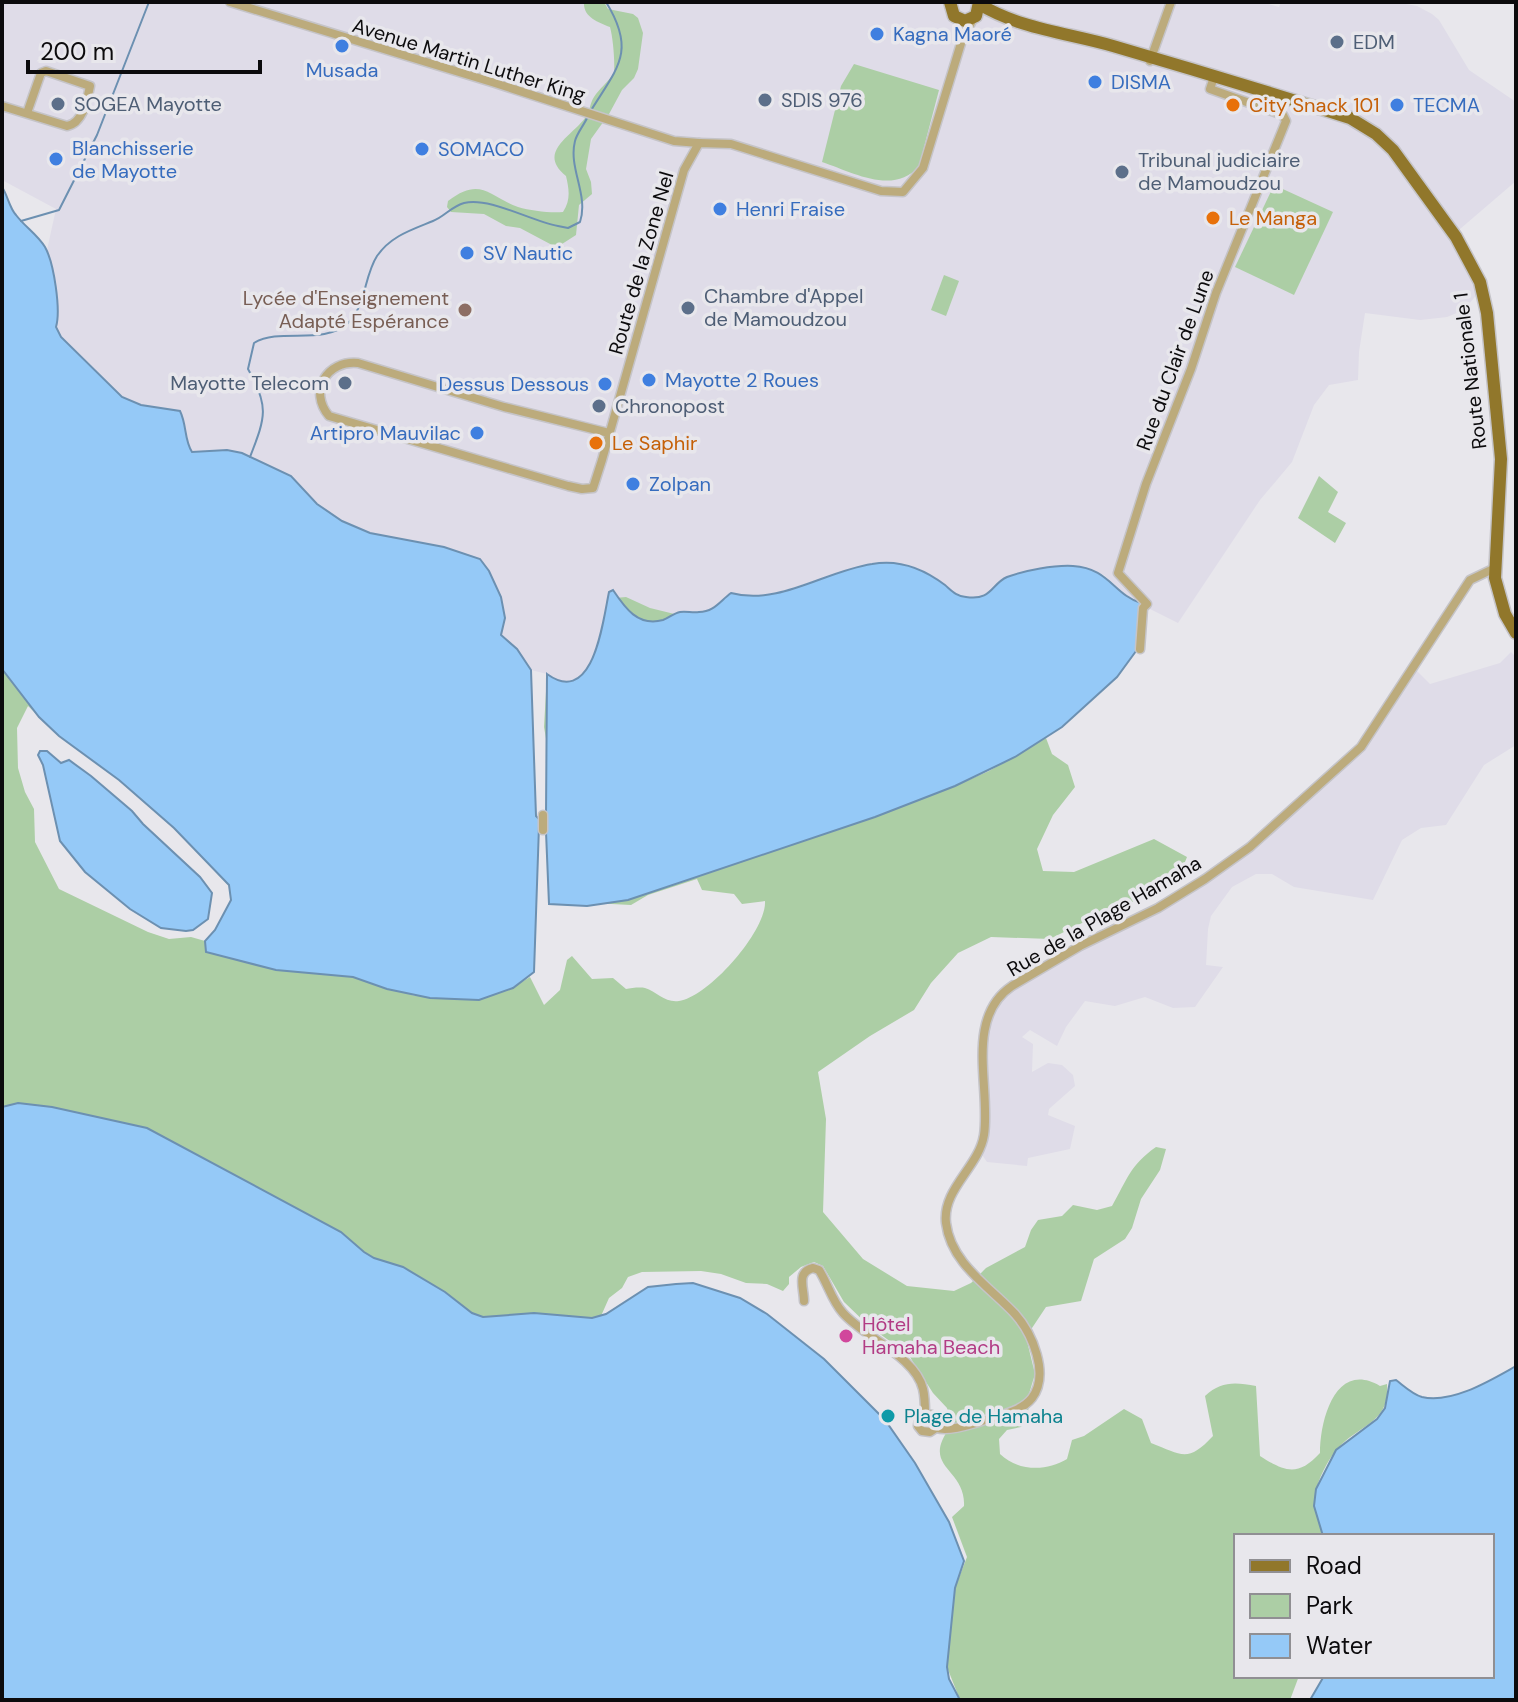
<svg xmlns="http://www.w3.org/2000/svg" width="1518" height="1702" font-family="'DM Sans',sans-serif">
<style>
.built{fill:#dfdce8}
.green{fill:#accea5;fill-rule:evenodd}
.water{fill:#95c9f7;stroke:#6c90b1;stroke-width:2}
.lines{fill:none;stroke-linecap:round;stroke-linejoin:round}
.stream{stroke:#6c90b1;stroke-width:2}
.street-casing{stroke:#c5c4c8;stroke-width:11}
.primary-casing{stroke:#c5c4c8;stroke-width:15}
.street{stroke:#bcab7c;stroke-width:8}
.primary{stroke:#91772b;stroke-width:12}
.shop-dot{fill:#3f7fe0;stroke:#e8e7ec;stroke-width:3}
.service-dot{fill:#5c6f8a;stroke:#e8e7ec;stroke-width:3}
.food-dot{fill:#e8710a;stroke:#e8e7ec;stroke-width:3}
.education-dot{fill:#8d6e63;stroke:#e8e7ec;stroke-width:3}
.hotel-dot{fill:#d1479c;stroke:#e8e7ec;stroke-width:3}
.culture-dot{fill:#0f9aa8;stroke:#e8e7ec;stroke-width:3}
.labels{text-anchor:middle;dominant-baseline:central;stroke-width:7;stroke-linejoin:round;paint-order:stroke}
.shop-label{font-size:20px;fill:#366cbe;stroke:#e8e7ec;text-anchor:start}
.service-label{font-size:20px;fill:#4e5e75;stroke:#e8e7ec;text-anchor:start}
.street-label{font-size:20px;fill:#0c0b0d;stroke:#e8e7ec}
.food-label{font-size:20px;fill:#c56008;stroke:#e8e7ec;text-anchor:start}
.education-label{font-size:20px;fill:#785e54;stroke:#e8e7ec;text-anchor:end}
.hotel-label{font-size:20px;fill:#b23c85;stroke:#e8e7ec;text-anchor:start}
.culture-label{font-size:20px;fill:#0d838f;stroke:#e8e7ec;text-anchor:start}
</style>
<rect width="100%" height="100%" fill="#e8e7ec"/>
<!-- built -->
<g class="built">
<polygon points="2,2 1261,2 1279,7 1281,2 1395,2 1417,6 1432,14 1439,20 1469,70 1516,102 1516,181 1460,229 1453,243 1466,264 1478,293 1464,310 1447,317 1420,320 1365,313 1359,352 1358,380 1329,385 1314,405 1292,462 1260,500 1178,623 1132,600 1104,575 1082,567 1056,567 1008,577 988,594 972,598 952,592 943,584 911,566 891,562 870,564 772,594 751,596 731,593 713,609 704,612 681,612 672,615 626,609 613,590 590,666 573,681 558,682 547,674 531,670 527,662 501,635 503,624 501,597 489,571 480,559 444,547 370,533 341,521 317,504 291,476 242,453 220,451 192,452 186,440 187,433 180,411 141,405 122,397 61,337 56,327 58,319 55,289 47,250 56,209 2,180"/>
<polygon points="1511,652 1516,657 1516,745 1484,765 1446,825 1421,828 1402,840 1373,900 1294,887 1272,874 1256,874 1232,887 1211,916 1208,929 1206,965 1223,967 1195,1007 1173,1008 1145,997 1115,1006 1085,1001 1066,1027 1057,1046 1030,1030 1022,1037 1033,1044 1032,1072 1048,1063 1062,1065 1073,1075 1075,1086 1049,1109 1048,1115 1075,1126 1070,1149 1028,1158 1027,1166 987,1162 980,1152 985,1031 1003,992 1158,908 1250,847 1361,747 1414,668 1430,684 1500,663"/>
</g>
<!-- green -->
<g class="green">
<path d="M 584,2 L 604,2 L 608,9 L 633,14 L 638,18 L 643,33 L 638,69 L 634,78 L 622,90 L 609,114 L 591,139 L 586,169 L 591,182 L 592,194 L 579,205 L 576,235 L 562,244 L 552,245 L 520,228 L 506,226 L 484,214 L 451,212 L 447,207 L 448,201 C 481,176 488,196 518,207 C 531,211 550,213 563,212 C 571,200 569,189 566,176 C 535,151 575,135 587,115 C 590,110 590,103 594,97 C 599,89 608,82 614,73 C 615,61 613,38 610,27 C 598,22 583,17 584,2 Z"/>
<path d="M 854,64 L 939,90 L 919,166 C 894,196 852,172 822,162 L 841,86 Z"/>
<polygon points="1274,185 1333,212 1294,295 1235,267"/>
<polygon points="944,275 959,281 946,316 931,310"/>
<polygon points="1319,476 1338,492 1328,512 1346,523 1335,543 1298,518"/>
<path d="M 2,545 L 411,995 C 458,1001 488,1004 530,977 L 544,1005 L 560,990 L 567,960 L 572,956 L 592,979 L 613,978 L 626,989 C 631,988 640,987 645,988 C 657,992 665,1003 679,1001 C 709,997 767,930 765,901 L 742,904 L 734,894 L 702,890 L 697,879 L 648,895 L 631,905 L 553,901 L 550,762 L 544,727 L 547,674 C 559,683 568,684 581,677 L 585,681 L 615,598 L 626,597 L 650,608 L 703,621 L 734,605 L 731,593 C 779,606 825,571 872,564 C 899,559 924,569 945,585 C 952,591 956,596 966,597 C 992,601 991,584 1007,577 C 1026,570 1054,565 1073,566 C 1109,568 1114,595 1141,603 L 955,786 L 989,771 L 1046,738 L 1052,754 L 1068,765 L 1075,787 L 1053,815 L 1037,849 L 1043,871 L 1074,872 L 1154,839 L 1187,857 L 1178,879 L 1154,894 L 1102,913 L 1050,939 L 991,937 L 958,953 L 931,983 L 914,1010 L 870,1036 L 818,1072 L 826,1119 L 823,1212 L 863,1259 L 907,1286 L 954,1291 L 971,1283 L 986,1268 L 1025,1247 L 1031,1230 L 1038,1220 L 1062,1216 L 1073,1205 L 1097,1210 L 1112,1206 C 1127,1180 1130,1165 1156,1147 L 1166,1149 L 1160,1170 L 1141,1199 L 1132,1228 L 1125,1239 L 1094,1259 L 1081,1301 L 1046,1307 L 1026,1337 L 1035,1374 L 1029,1394 L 1028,1417 L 1021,1427 L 1007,1430 L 999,1439 L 1000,1454 C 1018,1471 1046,1472 1067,1459 L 1072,1440 L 1084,1436 L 1124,1409 L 1142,1419 L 1151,1443 C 1182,1455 1188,1463 1213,1436 L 1205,1396 C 1221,1381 1235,1382 1256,1386 L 1260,1456 C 1285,1472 1298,1477 1320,1453 C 1320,1419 1336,1360 1380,1386 L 1387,1384 C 1390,1421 1364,1423 1342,1444 C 1331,1454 1321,1473 1317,1487 C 1314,1500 1321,1522 1323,1536 L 1236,1536 L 1236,1676 L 1299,1676 L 1290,1700 L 960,1700 L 947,1667 L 955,1588 L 967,1557 L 952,1517 L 964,1506 C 966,1467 919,1468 951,1426 L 947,1408 L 933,1393 L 908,1354 L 870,1327 L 844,1302 L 823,1266 L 814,1262 L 801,1267 L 789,1277 L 789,1284 L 783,1291 L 767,1284 L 746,1283 L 721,1274 L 701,1271 L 642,1272 L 628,1277 L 622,1288 L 609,1298 L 601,1316 L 592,1318 L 534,1313 L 483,1317 L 472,1313 L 445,1292 L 403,1267 L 374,1258 L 364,1252 L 341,1232 L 147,1128 L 52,1107 L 18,1103 L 2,1107 ZM 28,706 L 59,736 L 119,780 L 174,828 L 229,886 L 231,900 L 215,930 L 205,941 L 191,937 L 169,939 L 148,932 L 59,889 L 35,842 L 34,809 L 25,792 L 18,768 L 17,728 Z"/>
</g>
<!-- water -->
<g class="water">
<path d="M 2,187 C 8,196 9,207 16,215 C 25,227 37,234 45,247 C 54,263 61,310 56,327 L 61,337 L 122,397 L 141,405 L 180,411 C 187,425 184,440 192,452 L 227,450 L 242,453 L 291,476 L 317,504 L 342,521 L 370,533 L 444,547 L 480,559 L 489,571 L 501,597 L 505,618 L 501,635 L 517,649 L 531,670 L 536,816 L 539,819 L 546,816 L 547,674 C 594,708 603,620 609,592 L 613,590 C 625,608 638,627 663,620 C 669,618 674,613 680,612 C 686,611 693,613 699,612 C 714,612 720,601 731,593 C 779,606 825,571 872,564 C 899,559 924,569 945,585 C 952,591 956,596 966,597 C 992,601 991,584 1007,577 C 1026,570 1054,565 1073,566 C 1109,568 1114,595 1141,603 L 1139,647 L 1117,677 L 1062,727 L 1015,757 L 955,786 L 875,817 L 628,900 L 587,906 L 549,904 L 546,832 L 539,826 L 534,972 L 513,988 L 479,1000 L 430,998 L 387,989 L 353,977 L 276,970 L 206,952 L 205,941 L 215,930 L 231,900 L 229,885 L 174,828 L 119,780 L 59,736 L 39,717 L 2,669 Z"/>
<polygon points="40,751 47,751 61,763 69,760 91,776 132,811 143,824 200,877 212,893 208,919 193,930 186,931 161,928 130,909 85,872 60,841 43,765 38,755"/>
<polygon points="18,1103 52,1107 147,1128 341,1232 364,1252 374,1258 403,1267 445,1292 472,1313 483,1317 534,1313 592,1318 606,1314 648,1287 676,1284 693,1283 740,1298 767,1314 824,1359 885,1420 915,1463 949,1522 964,1561 955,1588 947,1667 949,1679 960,1700 2,1700 2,1107"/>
<path d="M 1516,1366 L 1516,1700 L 1310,1700 L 1324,1676 L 1492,1676 L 1492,1536 L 1323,1536 L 1314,1506 L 1316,1489 L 1336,1450 L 1377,1419 L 1385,1408 L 1390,1381 L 1396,1380 C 1404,1386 1412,1394 1422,1397 C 1452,1404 1491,1380 1516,1366 Z"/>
</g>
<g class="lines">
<!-- stream -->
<g class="stream">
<path d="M 590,112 C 617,68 637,52 606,2"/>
<polyline points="21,221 59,210 97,135 149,2"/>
<path d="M 250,457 C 265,418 270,407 248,369 L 254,343 C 281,327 323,346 348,323 C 366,306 364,276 377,256 C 391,236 411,230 433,221 C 444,217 452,206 464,203 C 491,197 530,221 558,226 L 568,228 L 580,222 C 589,195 568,168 575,141 C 577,133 584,125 587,118"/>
</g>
<defs>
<g id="street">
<polyline points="230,2 495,83 674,141 699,143"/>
<polyline points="1150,61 1171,2"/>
<path d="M 2,106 L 67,126 C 83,123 87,101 90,86 L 46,71 L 41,73 L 27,113"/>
<path d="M 609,433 L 504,407 L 358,363 C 327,360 308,391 329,416 L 568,486 L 582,489 L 593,488 L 602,460 L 684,170 L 699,143 L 731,144 L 881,191 L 903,192 L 923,168 L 962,40 L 973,19"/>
<polyline points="1140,649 1143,608 1147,604 1118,573 1146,484 1191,369 1216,293 1286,121 1283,115 1210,89 1214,77"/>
<polyline points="543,815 543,830"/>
<path d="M 804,1301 C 804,1288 796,1272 813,1268 L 819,1270 C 828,1284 832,1301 843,1313 C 865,1338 915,1356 923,1389 C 925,1397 925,1406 925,1414 L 919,1418 L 918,1426 L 922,1431 L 930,1432 L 936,1428 L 936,1421 L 932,1415 L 925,1414"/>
<path d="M 936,1428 C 951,1432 974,1423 989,1419 C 1003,1415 1023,1410 1032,1398 C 1050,1374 1032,1333 1015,1314 C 990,1287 951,1264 946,1223 C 942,1189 979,1167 984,1135 C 991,1088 964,1018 1012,986 L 1080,946 L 1158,908 L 1205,879 L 1250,847 L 1361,747 L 1470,580 L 1495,568"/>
</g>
<g id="primary">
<polyline points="950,2 954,16 965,21 976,16 979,2"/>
<path d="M 979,4 C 1020,29 1068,33 1113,46 C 1192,69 1271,93 1350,118 L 1376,134 L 1393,150 L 1456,237 L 1480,282 L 1487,313 L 1501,459 L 1495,578 L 1505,614 L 1516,633"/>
</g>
</defs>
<!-- street casing -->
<use href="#street" class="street-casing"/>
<!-- primary casing -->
<use href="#primary" class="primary-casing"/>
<!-- street -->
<use href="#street" class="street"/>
<!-- primary -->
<use href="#primary" class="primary"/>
</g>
<!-- markers -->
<g class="shop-dot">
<circle cx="877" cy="34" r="8"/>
<circle cx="342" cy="46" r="8"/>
<circle cx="1095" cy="82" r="8"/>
<circle cx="1397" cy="105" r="8"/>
<circle cx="422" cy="149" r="8"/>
<circle cx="56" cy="159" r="8"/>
<circle cx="720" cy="209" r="8"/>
<circle cx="467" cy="253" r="8"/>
<circle cx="649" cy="380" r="8"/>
<circle cx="605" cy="384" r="8"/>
<circle cx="477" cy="433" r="8"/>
<circle cx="633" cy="484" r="8"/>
</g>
<g class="service-dot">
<circle cx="1337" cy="42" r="8"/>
<circle cx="765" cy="100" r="8"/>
<circle cx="58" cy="104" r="8"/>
<circle cx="1122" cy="172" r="8"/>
<circle cx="688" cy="308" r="8"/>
<circle cx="345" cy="383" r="8"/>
<circle cx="599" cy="406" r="8"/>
</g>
<g class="food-dot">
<circle cx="1233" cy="105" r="8"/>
<circle cx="1213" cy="218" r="8"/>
<circle cx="596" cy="443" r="8"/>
</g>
<circle class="education-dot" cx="465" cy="310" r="8"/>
<circle class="hotel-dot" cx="846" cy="1336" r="8"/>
<circle class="culture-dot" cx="888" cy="1416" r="8"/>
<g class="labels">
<!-- shop labels -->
<g class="shop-label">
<text x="893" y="34">Kagna Maoré</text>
<text x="342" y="70" text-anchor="middle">Musada</text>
<text x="1111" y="82">DISMA</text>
<text x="1413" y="105">TECMA</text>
<text x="72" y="148">Blanchisserie<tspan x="72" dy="23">de Mayotte</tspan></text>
<text x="438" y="149">SOMACO</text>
<text x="736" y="209">Henri Fraise</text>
<text x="483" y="253">SV Nautic</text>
<text x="665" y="380">Mayotte 2 Roues</text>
<text x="589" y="384" text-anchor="end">Dessus Dessous</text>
<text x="461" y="433" text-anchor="end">Artipro Mauvilac</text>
<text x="649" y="484">Zolpan</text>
</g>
<!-- service labels -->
<g class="service-label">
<text x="1353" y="42">EDM</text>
<text x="781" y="100">SDIS 976</text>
<text x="74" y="104">SOGEA Mayotte</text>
<text x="1138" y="160">Tribunal judiciaire<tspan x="1138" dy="23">de Mamoudzou</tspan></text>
<text x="704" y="296">Chambre d'Appel<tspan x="704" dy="23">de Mamoudzou</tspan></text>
<text x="329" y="383" text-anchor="end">Mayotte Telecom</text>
<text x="615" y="406">Chronopost</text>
</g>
<!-- street labels -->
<g class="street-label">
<text transform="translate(469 60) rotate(17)">Avenue Martin Luther King</text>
<text transform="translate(641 263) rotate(-74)">Route de la Zone Nel</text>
<text transform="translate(1175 360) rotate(-70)">Rue du Clair de Lune</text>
<text transform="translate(1470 371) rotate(-97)">Route Nationale 1</text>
<text transform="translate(1104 916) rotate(-30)">Rue de la Plage Hamaha</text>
</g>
<!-- food labels -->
<g class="food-label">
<text x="1249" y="105">City Snack 101</text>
<text x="1229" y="218">Le Manga</text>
<text x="612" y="443">Le Saphir</text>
</g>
<!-- education labels -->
<g class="education-label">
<text x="449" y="298">Lycée d'Enseignement<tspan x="449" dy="23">Adapté Espérance</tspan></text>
</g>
<!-- hotel labels -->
<g class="hotel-label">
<text x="862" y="1324">Hôtel<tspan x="862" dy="23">Hamaha Beach</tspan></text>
</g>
<!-- culture labels -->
<g class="culture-label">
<text x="904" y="1416">Plage de Hamaha</text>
</g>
</g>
<!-- border -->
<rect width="1518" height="1702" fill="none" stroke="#0c0b0d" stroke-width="8"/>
<!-- legend -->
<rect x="1234" y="1534" width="260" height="144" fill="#e8e7ec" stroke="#908f93" stroke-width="2"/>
<rect x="1250" y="1560" width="40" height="12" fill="#91772b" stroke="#908f93" stroke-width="2"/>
<text x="1306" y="1574" font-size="24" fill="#0c0b0d">Road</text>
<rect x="1250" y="1594" width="40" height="24" fill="#accea5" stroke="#908f93" stroke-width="2"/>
<text x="1306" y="1614" font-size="24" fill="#0c0b0d">Park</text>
<rect x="1250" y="1634" width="40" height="24" fill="#95c9f7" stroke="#908f93" stroke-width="2"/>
<text x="1306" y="1654" font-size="24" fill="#0c0b0d">Water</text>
<!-- scale -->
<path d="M28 60v12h232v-12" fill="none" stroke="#0c0b0d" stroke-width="4"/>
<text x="40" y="60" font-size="24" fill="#0c0b0d" stroke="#e8e7ec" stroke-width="6" paint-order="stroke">200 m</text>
</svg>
